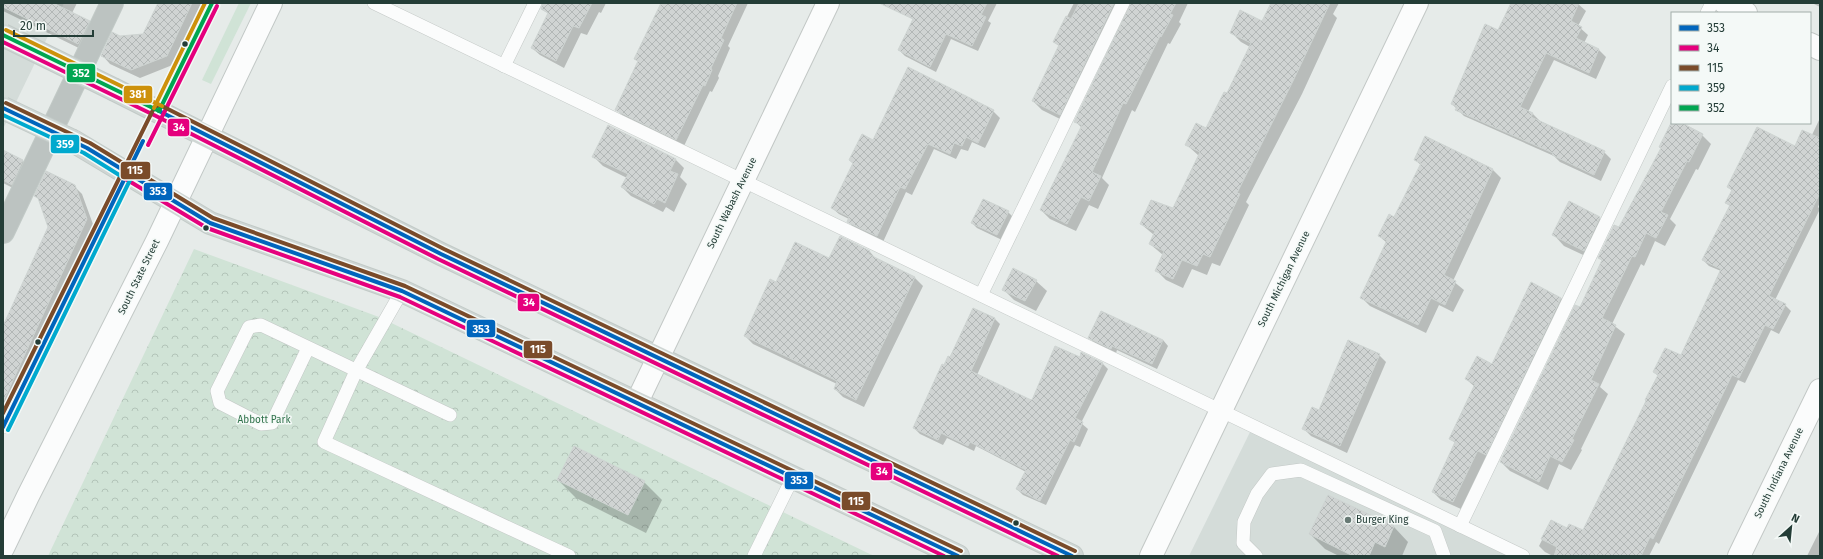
<svg xmlns="http://www.w3.org/2000/svg" width="1823" height="559" font-family="'Fira Sans',sans-serif">
<style>
.built{fill:#d4dcd9}
.grass{fill:#d0e3d6}
.park{fill:url(#park-crowns)}
.shadow{fill:#0003}
.building{fill:url(#building-cross-hatch);stroke:#ced4d2}
.lines{fill:none;stroke-linecap:round;stroke-linejoin:round}
.lane-casing{stroke:#c3c8c6;stroke-width:14}
.street-casing{stroke:#c3c8c6;stroke-width:24}
.secondary-casing{stroke:#c2c8c6;stroke-width:24}
.primary-casing{stroke:#c2cac7;stroke-width:24}
.highway-casing{stroke:#c2cac7;stroke-width:24}
.lane{stroke:#fbfcfc;stroke-width:13}
.street{stroke:#fbfcfc;stroke-width:22}
.secondary{stroke:#fbfcfc;stroke-width:22}
.primary{stroke:#cfd6d4;stroke-width:22}
.highway{stroke:#bcc3c1;stroke-width:22}
.primary-bridge-casing{stroke:#c2cac7;stroke-width:24;stroke-linecap:butt}
.primary-bridge{stroke:#cfd6d4;stroke-width:22}
.bus-1-casing{stroke:#f4f9f7;stroke-width:7}
.bus-2-casing{stroke:#f4f9f7;stroke-width:7}
.bus-3-casing{stroke:#f4f9f7;stroke-width:7}
.bus-4-casing{stroke:#f4f9f7;stroke-width:7}
.bus-5-casing{stroke:#f4f9f7;stroke-width:7}
.bus-6-casing{stroke:#f4f9f7;stroke-width:7}
.bus-1{stroke:#0065bd;stroke-width:4}
.bus-2{stroke:#e5007d;stroke-width:4}
.bus-3{stroke:#7a4b2a;stroke-width:4}
.bus-4{stroke:#00a9ce;stroke-width:4}
.bus-5{stroke:#00a651;stroke-width:4}
.bus-6{stroke:#cd910b;stroke-width:4}
.bus-dot{fill:#243d37;stroke:#f4f9f7;stroke-width:1.5}
.poi-dot{fill:#687a75;stroke:#f4f9f7;stroke-width:1.5}
.labels{text-anchor:middle;dominant-baseline:central;stroke-width:3;stroke-linejoin:round;paint-order:stroke}
.street-label{font-size:10px;fill:#243d37;stroke:#f4f9f7}
.park-label{font-size:10px;fill:#30724b;stroke:#f4f9f7}
.poi-label{font-size:10px;fill:#243d37;stroke:#f4f9f7;text-anchor:start}
.line-badge{stroke:#f4f9f7;stroke-width:1.5}
.badge-label{font-size:11px;text-anchor:middle;font-weight:bold;fill:#fff}
</style>
<defs>
<pattern id="park-crowns" width="20" height="18" patternUnits="userSpaceOnUse"><rect width="20" height="18" fill="#d0e3d6"/><path d="M2 6a3 3 0 1 1 6 0M12 15a3 3 0 1 1 6 0" fill="none" stroke="#b2c4b8"/></pattern>
<pattern id="building-cross-hatch" width="8" height="8" patternUnits="userSpaceOnUse"><rect width="8" height="8" fill="#d0d4d3"/><path d="M0 0l8 8M0 8l8-8" fill="none" stroke="#b2b7b6"/></pattern>
</defs>
<rect width="100%" height="100%" fill="#e6ebe9"/>
<!-- built -->
<g class="built">
<polygon points="3,3 64,3 3,129"/>
<polygon points="1253,426 1509,556 1189,556"/>
</g>
<!-- grass -->
<polygon class="grass" points="239,3 251,3 211,84 202,80"/>
<!-- park -->
<polygon class="park" points="194,249 379,317 874,556 48,556"/>
<!-- shadow -->
<g class="shadow">
<polygon points="3,3 77,3 72,13 89,22 97,30 87,52 3,11"/>
<polygon points="159,3 204,3 175,64 140,78 110,64 102,55 120,37 144,34"/>
<polygon points="554,3 606,3 601,13 599,12 587,35 581,33 564,68 540,55 532,48"/>
<polygon points="670,3 748,3 728,46 730,48 718,76 719,78 712,92 710,91 684,146 624,117 617,110 639,62 635,58"/>
<polygon points="917,3 997,3 988,21 991,23 978,51 951,39 936,72 905,56 899,50 914,20 911,17"/>
<polygon points="1074,3 1188,3 1179,22 1181,24 1170,44 1168,43 1135,112 1132,110 1102,178 1109,185 1098,209 1089,205 1076,231 1050,219 1041,210 1082,128 1075,121 1131,7 1131,3 1124,8 1068,123 1042,110 1033,101 1060,47 1054,42"/>
<polygon points="1272,3 1339,3 1333,14 1337,18 1302,94 1246,202 1249,205 1220,266 1212,263 1207,275 1192,269 1183,288 1166,280 1156,270 1163,255 1150,244 1154,235 1141,224 1173,209 1199,156 1187,145 1206,129 1227,95 1250,47 1241,42 1231,32 1263,22"/>
<polygon points="1512,3 1577,3 1586,11 1578,26 1588,35 1584,43 1599,50 1606,57 1596,79 1554,60 1528,112 1533,114 1540,121 1604,152 1611,159 1601,181 1560,162 1554,156 1464,116 1452,104 1498,32"/>
<polygon points="1812,3 1820,3 1820,7"/>
<polygon points="908,68 993,111 1000,118 985,148 972,142 968,151 961,149 956,159 934,149 912,195 906,192 883,242 854,228 848,221 849,219 839,214 832,208 853,164 850,160 874,141"/>
<polygon points="1820,118 1820,202 1818,207 1820,209 1775,300 1785,305 1791,311 1779,334 1771,330 1745,383 1738,380 1659,544 1656,542 1649,556 1553,556 1545,552 1539,546 1551,522 1567,529 1583,532 1658,376 1654,372 1681,357 1721,271 1709,266 1703,260 1731,207 1726,203 1732,191 1728,187 1795,147 1812,135"/>
<polygon points="1672,123 1679,123 1702,135 1711,144 1698,170 1696,169 1670,219 1676,225 1665,246 1655,241 1644,266 1641,264 1612,324 1625,334 1600,387 1608,394 1581,449 1582,450 1571,470 1559,464 1548,490 1510,471 1501,462 1580,309 1603,261 1599,258 1620,228 1662,149 1660,147"/>
<polygon points="1425,137 1493,170 1501,178 1453,281 1464,290 1453,312 1439,305 1426,333 1370,306 1361,297 1387,243 1379,236 1395,218 1421,165 1415,160"/>
<polygon points="3,152 23,161 30,169 19,191 3,183"/>
<polygon points="594,157 675,159 684,168 680,177 687,184 674,212 666,207 663,212 631,196 622,187 627,178 603,166"/>
<polygon points="74,186 82,194 94,227 3,425 3,328 49,227 40,200 35,196"/>
<polygon points="1008,212 1013,217 1002,240 977,228 972,223"/>
<polygon points="1599,218 1610,228 1594,260 1564,246 1554,235"/>
<polygon points="870,252 877,260 915,278 923,286 864,407 843,397 835,389 837,384 753,344 745,336 777,283 829,259"/>
<polygon points="1013,270 1036,281 1047,291 1036,311 1014,300 1004,290"/>
<polygon points="1561,298 1568,306 1461,509 1441,500 1433,492 1456,444 1451,439 1475,387 1466,379 1492,365"/>
<polygon points="973,309 995,319 1000,324 977,375 1032,401 1080,358 1082,354 1103,364 1108,369 1081,423 1088,429 1080,447 1075,445 1046,505 1023,495 1017,489 1026,472 976,446 974,451 947,438 943,445 920,434 914,428 945,367 951,358"/>
<polygon points="1089,338 1163,340 1168,346 1157,369 1117,350 1116,353 1095,343"/>
<polygon points="1379,355 1386,362 1347,453 1311,436 1304,429 1319,412"/>
<polygon points="558,480 644,482 662,500 646,533 576,498"/>
<polygon points="1328,497 1394,527 1408,542 1402,556 1339,556 1325,549 1310,534"/>
<polygon points="1820,530 1820,556 1807,556"/>
</g>
<!-- building -->
<g class="building">
<polygon points="3,3 53,3 90,21 78,44 3,7"/>
<polygon points="158,3 192,3 167,56 131,70 101,56 112,32 120,36 143,34"/>
<polygon points="543,3 592,3 579,28 573,26 556,61 531,48 548,13 541,9"/>
<polygon points="661,3 737,3 721,38 724,40 711,68 712,70 705,86 703,85 676,140 615,110 638,61 634,59"/>
<polygon points="879,3 987,3 981,15 986,17 972,46 946,34 930,67 898,50 913,19"/>
<polygon points="1079,3 1114,3 1060,115 1032,101 1059,45 1053,42 1066,16 1071,19"/>
<polygon points="1131,3 1176,3 1170,14 1173,15 1161,37 1160,36 1126,104 1123,103 1092,172 1101,176 1089,201 1081,197 1067,224 1040,210 1082,125 1074,122"/>
<polygon points="1271,3 1330,3 1293,81 1237,193 1240,194 1210,257 1203,254 1197,266 1182,260 1173,279 1155,271 1164,251 1149,244 1155,231 1140,224 1151,200 1173,208 1200,152 1185,145 1196,123 1206,128 1224,92 1227,93 1251,43 1230,33 1240,10 1262,21"/>
<polygon points="1511,3 1579,3 1571,21 1582,27 1576,38 1599,49 1589,73 1546,53 1520,107 1533,113 1531,117 1605,151 1594,175 1552,155 1553,153 1455,110 1457,107 1451,104 1485,24 1498,30"/>
<polygon points="908,67 994,110 978,143 966,137 962,146 954,143 950,154 928,144 905,189 900,187 877,236 847,222 849,217 831,208 853,163 849,160 862,134 873,140"/>
<polygon points="1672,121 1672,123 1682,123 1703,134 1689,162 1687,161 1661,212 1668,215 1656,238 1646,233 1635,257 1632,256 1602,318 1616,325 1591,380 1599,384 1572,439 1574,440 1562,462 1550,456 1539,482 1500,462 1575,305 1580,307 1602,260 1598,258 1614,225 1619,227 1661,148 1659,147"/>
<polygon points="608,125 676,159 670,171 678,174 665,203 657,199 654,204 621,187 628,174 592,157"/>
<polygon points="1757,127 1795,146 1802,130 1820,138 1820,193 1769,296 1786,304 1773,329 1765,325 1739,378 1732,375 1653,539 1650,537 1641,556 1554,556 1557,547 1541,539 1551,520 1567,528 1569,524 1583,530 1646,401 1645,400 1658,375 1653,372 1665,348 1681,355 1721,269 1702,260 1730,205 1725,203 1732,190 1727,187"/>
<polygon points="1425,136 1493,169 1444,275 1456,281 1445,305 1431,298 1418,325 1360,298 1387,240 1378,236 1389,214 1394,217 1421,163 1414,160"/>
<polygon points="3,150 23,160 12,185 3,180"/>
<polygon points="46,171 75,185 87,219 3,402 3,326 48,227 38,198 34,196"/>
<polygon points="983,199 1009,211 997,235 971,223"/>
<polygon points="1569,201 1600,217 1584,251 1552,235"/>
<polygon points="840,236 870,251 868,254 915,277 856,400 834,389 837,381 744,336 770,279 776,282 795,242 829,258"/>
<polygon points="1013,268 1037,280 1025,301 1002,290"/>
<polygon points="1531,282 1561,298 1486,455 1478,451 1477,452 1453,502 1432,492 1455,442 1449,439 1475,384 1465,379 1477,356 1492,364"/>
<polygon points="973,308 995,318 971,371 1029,399 1032,400 1055,346 1080,357 1081,352 1103,363 1075,418 1083,422 1074,442 1070,440 1040,501 1016,489 1026,470 970,442 968,446 941,433 938,440 913,428 942,364 944,365 948,356 950,357"/>
<polygon points="1101,311 1163,340 1152,364 1112,346 1111,349 1088,338"/>
<polygon points="1348,340 1380,354 1340,446 1302,429 1312,407 1319,410"/>
<polygon points="574,446 645,481 628,515 557,480"/>
<polygon points="1328,495 1394,526 1385,547 1375,542 1369,556 1353,556 1309,534"/>
</g>
<g class="lines">
<defs>
<g id="lane">
<polyline points="374,3 1523,556"/>
<polyline points="1707,13 1712,3"/>
<polyline points="192,45 212,3"/>
<polyline points="504,66 535,3"/>
<polyline points="402,291 356,371 324,442 569,556"/>
<polyline points="981,295 1123,3"/>
<polyline points="308,348 272,423 261,424 220,403 217,391 249,327 261,325 450,415"/>
<polyline points="3,427 127,173"/>
<polyline points="1460,526 1672,86"/>
<polyline points="754,556 793,477"/>
<polyline points="1256,556 1243,543 1244,522 1257,494 1272,474 1301,470 1435,531 1444,556"/>
</g>
<g id="street">
<polyline points="1725,3 1746,13"/>
<polyline points="1810,44 1820,49"/>
<polyline points="637,402 828,3"/>
<polyline points="1151,556 1417,3"/>
<polyline points="1739,556 1820,390"/>
</g>
<polyline id="secondary" points="3,548 28,496 157,241 271,3"/>
<g id="primary">
<polyline points="115,90 441,254 1072,556"/>
<polyline points="73,141 210,223 402,291 958,556"/>
</g>
<polyline id="highway" points="3,232 112,3"/>
</defs>
<!-- lane casing -->
<use href="#lane" class="lane-casing"/>
<!-- street casing -->
<use href="#street" class="street-casing"/>
<!-- secondary casing -->
<use href="#secondary" class="secondary-casing"/>
<!-- primary casing -->
<use href="#primary" class="primary-casing"/>
<!-- highway casing -->
<use href="#highway" class="highway-casing"/>
<!-- lane -->
<use href="#lane" class="lane"/>
<!-- street -->
<use href="#street" class="street"/>
<!-- secondary -->
<use href="#secondary" class="secondary"/>
<!-- primary -->
<use href="#primary" class="primary"/>
<!-- highway -->
<use href="#highway" class="highway"/>
<defs>
<g id="primary-bridge">
<polyline points="3,35 115,90"/>
<polyline points="3,108 73,141"/>
</g>
</defs>
<!-- primary-bridge casing -->
<use href="#primary-bridge" class="primary-bridge-casing"/>
<!-- primary-bridge -->
<use href="#primary-bridge" class="primary-bridge"/>
<defs>
<g id="bus-1">
<polyline points="3,108 87,148 210,223 402,291 958,556"/>
<polyline points="159,111 441,254 1072,556"/>
<polyline points="3,427 143,141"/>
</g>
<g id="bus-2">
<polyline points="3,42 156,116 438,259 1058,556"/>
<polyline points="148,145 217,6"/>
<polyline points="124,178 207,228 400,297 944,556"/>
</g>
<g id="bus-3">
<polyline points="6,103 90,143 213,218 405,286 961,551"/>
<polyline points="3,413 154,108 160,105 444,249 1075,551"/>
</g>
<g id="bus-4">
<polyline points="3,115 84,153 124,178"/>
<polyline points="8,430 132,176"/>
</g>
<g id="bus-5">
<polyline points="3,35 159,111"/>
<polyline points="159,111 212,3"/>
</g>
<g id="bus-6">
<polyline points="6,30 162,106"/>
<polyline points="154,108 205,3"/>
</g>
</defs>
<!-- bus-1 casing -->
<use href="#bus-1" class="bus-1-casing"/>
<!-- bus-2 casing -->
<use href="#bus-2" class="bus-2-casing"/>
<!-- bus-3 casing -->
<use href="#bus-3" class="bus-3-casing"/>
<!-- bus-4 casing -->
<use href="#bus-4" class="bus-4-casing"/>
<!-- bus-5 casing -->
<use href="#bus-5" class="bus-5-casing"/>
<!-- bus-6 casing -->
<use href="#bus-6" class="bus-6-casing"/>
<!-- bus-1 -->
<use href="#bus-1" class="bus-1"/>
<!-- bus-2 -->
<use href="#bus-2" class="bus-2"/>
<!-- bus-3 -->
<use href="#bus-3" class="bus-3"/>
<!-- bus-4 -->
<use href="#bus-4" class="bus-4"/>
<!-- bus-5 -->
<use href="#bus-5" class="bus-5"/>
<!-- bus-6 -->
<use href="#bus-6" class="bus-6"/>
</g>
<!-- markers -->
<g class="bus-dot">
<circle cx="185" cy="44" r="3.5"/>
<circle cx="206" cy="228" r="3.5"/>
<circle cx="38" cy="342" r="3.5"/>
<circle cx="1016" cy="523" r="3.5"/>
</g>
<circle class="poi-dot" cx="1348" cy="520" r="4"/>
<g class="labels">
<!-- street labels -->
<g class="street-label">
<text transform="translate(732 203) rotate(-64)">South Wabash Avenue</text>
<text transform="translate(139 277) rotate(-64)">South State Street</text>
<text transform="translate(1284 279) rotate(-64)">South Michigan Avenue</text>
<text transform="translate(1779 473) rotate(-64)">South Indiana Avenue</text>
</g>
<!-- park labels -->
<g class="park-label">
<text x="264" y="420">Abbott Park</text>
</g>
<!-- poi labels -->
<g class="poi-label">
<text x="1356" y="520">Burger King</text>
</g>
</g>
<g class="line-badge">
<rect x="66" y="63" width="30" height="20" rx="4" fill="#00a651"/>
<rect x="123" y="85" width="30" height="19" rx="4" fill="#cd910b"/>
<rect x="167" y="118" width="23" height="19" rx="4" fill="#e5007d"/>
<rect x="50" y="134" width="30" height="20" rx="4" fill="#00a9ce"/>
<rect x="120" y="161" width="31" height="19" rx="4" fill="#7a4b2a"/>
<rect x="143" y="182" width="30" height="19" rx="4" fill="#0065bd"/>
<rect x="517" y="293" width="23" height="19" rx="4" fill="#e5007d"/>
<rect x="466" y="319" width="30" height="19" rx="4" fill="#0065bd"/>
<rect x="523" y="340" width="30" height="19" rx="4" fill="#7a4b2a"/>
<rect x="870" y="462" width="23" height="19" rx="4" fill="#e5007d"/>
<rect x="784" y="471" width="30" height="19" rx="4" fill="#0065bd"/>
<rect x="841" y="491" width="30" height="20" rx="4" fill="#7a4b2a"/>
</g>
<g class="badge-label">
<text x="81" y="77">352</text>
<text x="138" y="98">381</text>
<text x="179" y="131">34</text>
<text x="65" y="148">359</text>
<text x="135" y="174">115</text>
<text x="158" y="195">353</text>
<text x="529" y="306">34</text>
<text x="481" y="333">353</text>
<text x="538" y="353">115</text>
<text x="882" y="475">34</text>
<text x="799" y="484">353</text>
<text x="856" y="505">115</text>
</g>
<!-- border -->
<rect width="1823" height="559" fill="none" stroke="#243d37" stroke-width="8"/>
<!-- legend -->
<rect x="1671" y="12" width="140" height="112" fill="#f4f9f7" stroke="#a1aeaa"/>
<rect x="1679" y="25" width="20" height="6" fill="#0065bd" stroke="#a1aeaa"/>
<text x="1707" y="32" font-size="12" fill="#243d37">353</text>
<rect x="1679" y="45" width="20" height="6" fill="#e5007d" stroke="#a1aeaa"/>
<text x="1707" y="52" font-size="12" fill="#243d37">34</text>
<rect x="1679" y="65" width="20" height="6" fill="#7a4b2a" stroke="#a1aeaa"/>
<text x="1707" y="72" font-size="12" fill="#243d37">115</text>
<rect x="1679" y="85" width="20" height="6" fill="#00a9ce" stroke="#a1aeaa"/>
<text x="1707" y="92" font-size="12" fill="#243d37">359</text>
<rect x="1679" y="105" width="20" height="6" fill="#00a651" stroke="#a1aeaa"/>
<text x="1707" y="112" font-size="12" fill="#243d37">352</text>
<!-- north arrow -->
<g transform="translate(1791 527) rotate(27)" stroke="#f4f9f7" stroke-width="3" paint-order="stroke">
<path d="M0-3L7 15L0 10L-7 15Z" fill="#243d37"/>
<text y="-6" font-size="11" font-weight="bold" text-anchor="middle" fill="#243d37">N</text>
</g>
<!-- scale -->
<path d="M14 30v6h79v-6" fill="none" stroke="#243d37" stroke-width="2"/>
<text x="20" y="30" font-size="12" fill="#243d37" stroke="#f4f9f7" stroke-width="3" paint-order="stroke">20 m</text>
</svg>
